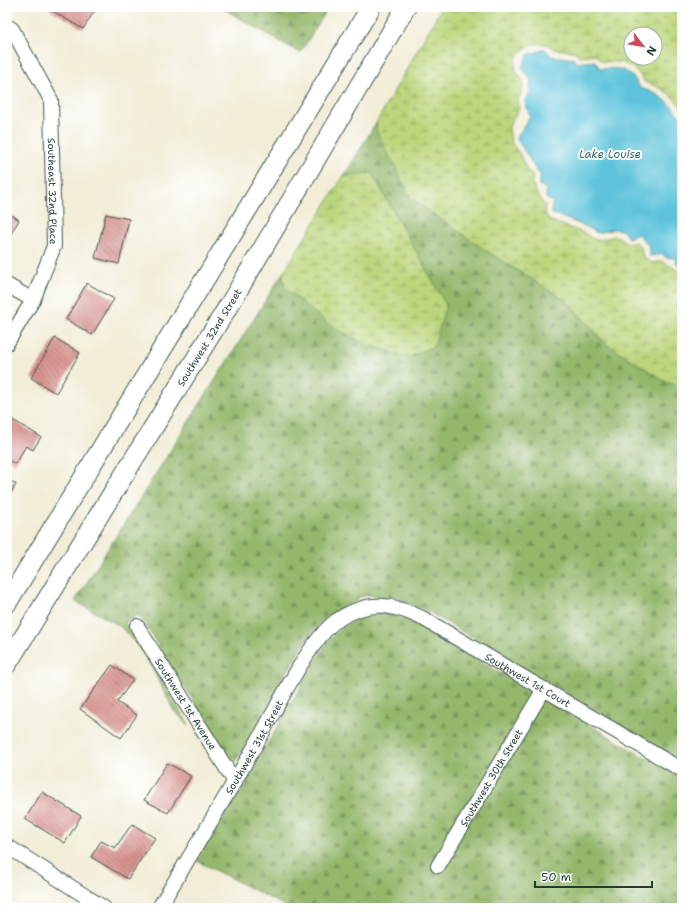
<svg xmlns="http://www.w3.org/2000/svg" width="689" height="915" font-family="'Shantell Sans',sans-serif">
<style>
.forest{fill:url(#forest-firs);stroke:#5a7a50}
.wetland{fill:url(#wetland-marsh);stroke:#6d8a58;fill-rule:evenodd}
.water{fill:#5ec4db;stroke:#3e8088}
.building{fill:url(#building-back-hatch)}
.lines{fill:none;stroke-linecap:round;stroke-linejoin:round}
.street-casing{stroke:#3e574c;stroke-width:16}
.secondary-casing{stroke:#3e574c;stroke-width:21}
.street{stroke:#fff;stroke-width:14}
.secondary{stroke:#fff;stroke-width:19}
.labels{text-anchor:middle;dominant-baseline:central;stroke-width:4;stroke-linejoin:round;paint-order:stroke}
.street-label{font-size:10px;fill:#1f3d34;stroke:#fff}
.water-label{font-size:11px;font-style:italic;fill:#326666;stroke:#fff}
</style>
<defs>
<pattern id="forest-firs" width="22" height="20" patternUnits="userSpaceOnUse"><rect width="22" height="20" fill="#94b76c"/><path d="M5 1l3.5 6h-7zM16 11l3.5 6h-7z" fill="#78965a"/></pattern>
<pattern id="wetland-marsh" width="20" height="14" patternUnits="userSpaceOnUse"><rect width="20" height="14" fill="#bbd67c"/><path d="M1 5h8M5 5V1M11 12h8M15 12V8" fill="none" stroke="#97af66"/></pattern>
<pattern id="building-back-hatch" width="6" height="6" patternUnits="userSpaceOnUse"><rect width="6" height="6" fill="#d8938f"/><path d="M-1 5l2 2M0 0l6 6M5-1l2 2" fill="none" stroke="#af7976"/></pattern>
</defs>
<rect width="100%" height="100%" fill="#fff"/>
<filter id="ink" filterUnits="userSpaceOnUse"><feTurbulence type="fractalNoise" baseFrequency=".025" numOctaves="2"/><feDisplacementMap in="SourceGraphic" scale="8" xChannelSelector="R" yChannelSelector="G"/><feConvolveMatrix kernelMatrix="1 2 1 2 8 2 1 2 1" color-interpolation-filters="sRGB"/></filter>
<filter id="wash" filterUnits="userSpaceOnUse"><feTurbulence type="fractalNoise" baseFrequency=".012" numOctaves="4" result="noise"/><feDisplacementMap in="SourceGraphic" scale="16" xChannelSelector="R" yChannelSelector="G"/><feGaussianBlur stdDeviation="0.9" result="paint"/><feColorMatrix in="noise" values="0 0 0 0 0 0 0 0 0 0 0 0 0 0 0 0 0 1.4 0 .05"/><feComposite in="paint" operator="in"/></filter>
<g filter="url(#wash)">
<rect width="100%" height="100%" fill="#f1edd7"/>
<!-- forest -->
<g class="forest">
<polygon points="220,7 329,7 300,53"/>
<path d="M 376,123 L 377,132 L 484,249 L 568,302 L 605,343 L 666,382 L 682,385 L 682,761 L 427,611 C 409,604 393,597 373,597 L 371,595 L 358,597 L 358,600 L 330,614 L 313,631 L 299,652 L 234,765 L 139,615 L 125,622 L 189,725 L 174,711 L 144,653 L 120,626 L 75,601 L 283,273 L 284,287 L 446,305 L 372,173 L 343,177 Z"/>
<path d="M 384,613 L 396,616 L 420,626 L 682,779 L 682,908 L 284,908 L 285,906 L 197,861 L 242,788 L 247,786 L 245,782 L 327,642 C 343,625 360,614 384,613 Z"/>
</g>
<!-- wetland -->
<g class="wetland">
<path d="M 442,7 L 682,7 L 682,108 C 673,95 660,86 645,82 C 634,65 624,60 603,62 L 594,54 L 580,56 L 574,51 L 554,49 C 541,35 509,51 516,71 C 517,74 521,78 523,81 L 522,91 L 518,99 L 519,108 L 509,126 L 510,135 L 512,144 L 519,153 L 527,170 L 533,177 L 531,183 C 535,189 540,201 545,205 L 544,211 L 549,220 L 584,233 L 593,239 L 599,240 L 616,236 C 623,239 627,246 636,242 L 641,248 L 643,257 L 652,263 L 662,261 L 680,272 L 682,275 L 682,385 L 666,382 L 605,343 L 568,302 L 484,249 L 411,198 L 377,132 L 376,123 ZM 631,34 L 655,34 L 655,58 L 631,58 Z"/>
<polygon points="372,173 446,305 434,346 409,357 367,345 330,325 284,287 283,273 343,177"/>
</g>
<!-- water -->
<path class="water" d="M 545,49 L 551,56 L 574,59 L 576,63 L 595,61 L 600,69 C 621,67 630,69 640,88 C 661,94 670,102 682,120 L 682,265 L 678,265 L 674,257 L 666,258 L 664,254 L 650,256 L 648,245 L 638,234 L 628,238 L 622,230 L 615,229 L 597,233 L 587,227 L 551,213 L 553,202 L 546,198 L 546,188 L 539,185 L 541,176 C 531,165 527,151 516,139 L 530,116 L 525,102 L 529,94 L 531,80 L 522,68 L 528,55 Z"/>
<g id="blocks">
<!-- building -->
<g class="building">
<polygon points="46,7 97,7 83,29"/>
<polygon points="7,212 19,220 7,240"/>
<polygon points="106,214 129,219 119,264 95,258"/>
<polygon points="87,283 114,299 92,335 66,319"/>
<polygon points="55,338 80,353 56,393 31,378"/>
<polygon points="11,419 41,437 33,450 26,446 15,464 7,459 7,426"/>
<polygon points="7,479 16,484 7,500"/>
<polygon points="112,665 133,680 117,702 137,715 121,738 80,709"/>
<polygon points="167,763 191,776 168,813 144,800"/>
<polygon points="42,792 81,816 65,843 25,819"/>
<polygon points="132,824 155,838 128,879 91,857 101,841 115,848"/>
</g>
</g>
</g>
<g filter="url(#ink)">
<use href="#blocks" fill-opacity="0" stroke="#3e574c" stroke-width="1"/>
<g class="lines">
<defs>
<g id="street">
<path id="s1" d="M 7,26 L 12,29 L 51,100 L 54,246 L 33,300 L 7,343"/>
<polyline points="7,285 33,300"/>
<path id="s2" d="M 137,626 L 235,782"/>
<polyline points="7,846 104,908"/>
<path id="s3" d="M 438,866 L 544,689"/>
<path id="s4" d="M 159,908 C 192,852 227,796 259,739 C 276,709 310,639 336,621 C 368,599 391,603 424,619 L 682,770"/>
</g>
<g id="secondary">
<polyline points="7,603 371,7"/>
<path id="s5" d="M 7,664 L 234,297 L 406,7"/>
</g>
</defs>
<!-- street casing -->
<use href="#street" class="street-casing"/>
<!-- secondary casing -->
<use href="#secondary" class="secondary-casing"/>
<!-- street -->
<use href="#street" class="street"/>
<!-- secondary -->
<use href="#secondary" class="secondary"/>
</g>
</g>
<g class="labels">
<!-- street labels -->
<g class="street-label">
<text stroke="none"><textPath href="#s1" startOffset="178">Southeast 32nd Place</textPath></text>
<text stroke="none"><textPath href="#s5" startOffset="384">Southwest 32nd Street</textPath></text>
<text stroke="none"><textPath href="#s4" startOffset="552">Southwest 1st Court</textPath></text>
<text stroke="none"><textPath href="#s2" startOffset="92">Southwest 1st Avenue</textPath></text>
<text stroke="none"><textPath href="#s4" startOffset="187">Southwest 31st Street</textPath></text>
<text stroke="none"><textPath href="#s3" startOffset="103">Southwest 30th Street</textPath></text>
</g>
<!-- water labels -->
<g class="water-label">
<text x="610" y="154">Lake Louise</text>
</g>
</g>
<!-- margin -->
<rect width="689" height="915" fill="none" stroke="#fff" stroke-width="24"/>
<!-- north arrow -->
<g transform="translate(643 46) rotate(121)"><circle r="19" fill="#ffffff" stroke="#a5b1ae"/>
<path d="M0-3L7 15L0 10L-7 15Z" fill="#d1495b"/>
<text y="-6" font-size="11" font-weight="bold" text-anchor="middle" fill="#1f3d34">N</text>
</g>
<!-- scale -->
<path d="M535 881v6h117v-6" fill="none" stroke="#1f3d34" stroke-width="2"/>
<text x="541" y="881" font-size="12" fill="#1f3d34" stroke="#ffffff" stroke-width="3" paint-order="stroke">50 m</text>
</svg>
